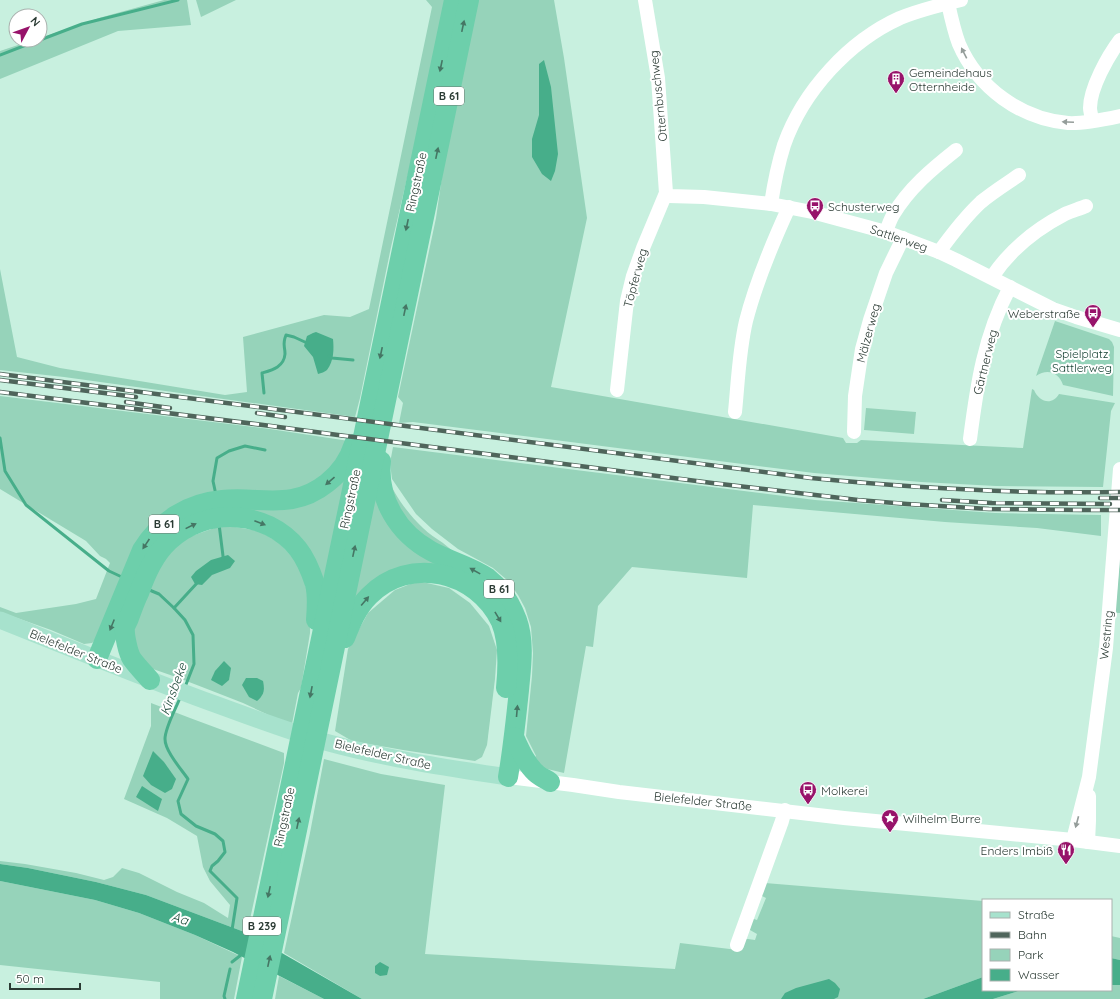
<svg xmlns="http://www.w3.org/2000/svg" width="1120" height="999" font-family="Quicksand,sans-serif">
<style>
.green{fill:#96d3ba}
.water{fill:#47ae8a}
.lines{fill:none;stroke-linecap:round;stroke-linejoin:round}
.stream{stroke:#47ae8a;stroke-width:3}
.minor{stroke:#fff;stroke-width:14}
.major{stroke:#a7e2cd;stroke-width:17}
.highway{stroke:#6dcfab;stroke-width:20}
.rail-casing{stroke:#4f655b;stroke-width:4.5}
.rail{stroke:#fff;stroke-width:3;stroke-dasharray:9;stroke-linecap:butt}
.oneway{fill:#457664}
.oneway2{fill:#959d9a}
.labels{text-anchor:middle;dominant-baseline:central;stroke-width:4;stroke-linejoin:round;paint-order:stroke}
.shield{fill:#fff;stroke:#6b7671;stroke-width:1}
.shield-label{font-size:11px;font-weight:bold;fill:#2b3b34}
.poi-label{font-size:12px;fill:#2b3b34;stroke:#fff;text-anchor:start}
.street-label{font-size:12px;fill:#2b3b34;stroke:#fff}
.park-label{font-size:12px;fill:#113e2f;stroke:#fff}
.water-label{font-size:13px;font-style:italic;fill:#214d3d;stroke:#fff}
</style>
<rect width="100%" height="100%" fill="#c8f0df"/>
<!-- green -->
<g class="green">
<polygon points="164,0 187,0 191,25 118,31 0,79 0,51 33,40 40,40 40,38 99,18"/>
<polygon points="196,0 236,0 201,17"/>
<polygon points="426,0 447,0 420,131 407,178 391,247 360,398 355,417 64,377 0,370 0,269 17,357 60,368 225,395 247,392 243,337 324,315 350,317 369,309 432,7"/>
<path d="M 475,0 L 554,0 L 564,58 L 587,218 L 551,387 L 843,438 L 846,443 L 857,443 L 861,440 L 1023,448 L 1032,389 L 1034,390 C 1039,402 1052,406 1059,394 L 1115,403 L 1111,411 L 1103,487 L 996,486 L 921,482 L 814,473 L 413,422 L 399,423 L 403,403 L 398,397 L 436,218 L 449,128 Z"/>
<path d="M 1055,321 L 1109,339 L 1112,342 L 1114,347 L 1113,396 L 1063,385 C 1059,372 1047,368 1036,376 Z"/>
<polygon points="0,396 270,429 349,441 336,469 295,494 207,496 99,637 92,643 84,644 51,630 0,612 0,607 16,613 76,604 96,599 110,563 106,559 100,556 86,541 0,489"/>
<polygon points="866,408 916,412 914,434 864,430"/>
<polygon points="393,447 815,500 995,513 1101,515 1101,536 1037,528 945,522 753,505 747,578 632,567 598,606 593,647 586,646 564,773 539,767 532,760 536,756 526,736 532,676 533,653 531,627 525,608 518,595 507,580 493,568 458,549 432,529 416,514 392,479 390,463"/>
<polygon points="352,463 323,603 313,563 228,505 273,507"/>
<path d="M 376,475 C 379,495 384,515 398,531 C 417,552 444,560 468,572 C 491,583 509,605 515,629 C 520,649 516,670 514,690 C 512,710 510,730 508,751 L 504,761 L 504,757 C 506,739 508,720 509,702 C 512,678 515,653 508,630 C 487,568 411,546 364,594 C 355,603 350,616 344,627 Z"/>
<path d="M 387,476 C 394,495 409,515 423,528 C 429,534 436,538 443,543 C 448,547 454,552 459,556 C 466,559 473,561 479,565 C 495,574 510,589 518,606 C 533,635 528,667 525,698 C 523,717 519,734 528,751 L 527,753 C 522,744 520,736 519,726 C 522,697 530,656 524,628 C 518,604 502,581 480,568 C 446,548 411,547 393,506 C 389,496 387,487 387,476 Z"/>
<polygon points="223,525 259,531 278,542 299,564 311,604 310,633 301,688 298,693 292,724 277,719 243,703 202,687 176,677 150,668 136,653 131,630 159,566 173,548 186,538"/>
<polygon points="1120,558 1120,613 1115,613"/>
<polygon points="418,581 449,588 470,603 489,626 497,650 495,679 487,745 482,757 475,761 403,750 352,741 335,731 348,649 368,613 395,590"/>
<polygon points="151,703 190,718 284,753 284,763 247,933 146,895 96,882 28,868 0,864 0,861 25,864 76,873 104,880 113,877 122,868 139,873 177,892 204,903 228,918 230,905 210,881 203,867 197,836 167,818 124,799 151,726"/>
<polygon points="324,759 381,774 445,785 425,954 675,969 680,943 738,950 744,939 748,939 755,940 757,934 750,930 751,918 757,920 766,898 760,895 765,883 983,901 983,977 923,999 362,999 284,953 310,833"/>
<polygon points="0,881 95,900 139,913 195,935 242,957 234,999 160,999 160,982 0,965"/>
<polygon points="1111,936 1120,938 1120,960 1111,958"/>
<polygon points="279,976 324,999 275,999"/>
<polygon points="1111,985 1120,985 1120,999 993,999 1022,990 1111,990"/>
</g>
<!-- water -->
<g class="water">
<polygon points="544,60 551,87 558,154 555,171 551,181 542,174 532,157 532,139 539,115 539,64"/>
<path d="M 316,332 L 333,339 C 334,349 334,361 327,370 C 325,372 321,373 318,374 L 313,357 L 304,346 L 307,336 L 313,333 Z"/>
<polygon points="228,555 235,561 230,568 212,575 202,585 195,584 191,577 196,571 211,560"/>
<polygon points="224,661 231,668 229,680 222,686 211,680 215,671"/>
<path d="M 246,678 L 257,678 L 263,681 C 265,690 264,695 257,701 L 249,697 L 242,685 Z"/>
<polygon points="153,751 164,762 176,779 172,789 165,793 151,785 143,776"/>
<polygon points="142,786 162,799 158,811 136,797"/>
<polygon points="0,864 28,868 96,882 146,895 247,933 362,999 324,999 233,952 195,935 139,913 95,900 0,881"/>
<polygon points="1111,958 1120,960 1120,985 1111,985"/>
<polygon points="380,962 389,967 387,975 380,976 375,973 375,966"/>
<polygon points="983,977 983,990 1022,990 993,999 923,999"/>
<polygon points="829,979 835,983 840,989 838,997 834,999 781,999 785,993 796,988"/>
</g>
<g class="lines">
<!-- stream -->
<g class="stream">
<polyline points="40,40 82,24 178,0"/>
<polyline points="0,55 39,40"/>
<polyline points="329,356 332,358 353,360"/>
<path d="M 264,393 L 262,373 C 272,370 284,367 285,354 C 285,345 282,345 286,335 L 294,337 L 307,343"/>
<polyline points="0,438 5,471 26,505 109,571 124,578"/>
<polyline points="216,495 213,481 217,458 229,451 245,446 265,450"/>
<polyline points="219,524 223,556 223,560"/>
<polyline points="147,589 159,594 174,608 185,620 193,635 194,664 185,687"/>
<polyline points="174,608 198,582"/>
<path d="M 180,698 C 176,708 165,728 165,739 C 165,751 181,769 188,779 L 178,801 L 181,814 L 196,826 L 215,834 L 223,841 L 225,852 L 218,861 L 212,866 L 210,871 L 237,898 L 232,930"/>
<polyline points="232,962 241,955 241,952"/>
<polyline points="225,999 224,996 230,969"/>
</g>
<!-- minor -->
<g class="minor">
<path d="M 948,3 C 951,17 954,31 959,44 C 978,88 1021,119 1068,123 C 1082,124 1106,119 1120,116"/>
<path d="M 1092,121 C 1092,117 1090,112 1090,108 C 1090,88 1108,56 1120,40"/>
<polyline points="666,193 669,196 704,197 771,204 812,212 886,232 939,252 956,260 1053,309 1076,317 1120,330"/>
<path d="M 771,204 C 774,184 778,164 784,145 C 803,91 849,41 900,18 C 920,10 940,5 961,0"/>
<path d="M 886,232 C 888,226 890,220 893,215 C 909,188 932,169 956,150"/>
<path d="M 939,252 C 952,234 965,217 981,202 C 993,192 1006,184 1019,175"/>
<path d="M 992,277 C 1010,250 1036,229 1065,214 C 1071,211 1079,209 1086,206"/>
<polyline points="617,390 627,301 633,276 643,248 666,193 658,78 645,0"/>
<path d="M 735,412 C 738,382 739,351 746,321 C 756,282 772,244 789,207"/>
<polyline points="854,432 855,396 862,349 870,320 886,273 903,238"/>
<path d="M 970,439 C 977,385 984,336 1010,287"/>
<polyline points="508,777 573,785 619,792 844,818 1073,840 1120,846"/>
<polyline points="1073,840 1089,777 1106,648 1120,469"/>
<polyline points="1088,842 1089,821 1089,796"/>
<polyline points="737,945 782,821 785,810"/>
</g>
<!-- major -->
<path class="major" d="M 0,620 C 70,648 141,677 212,703 C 251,717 289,732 329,743 C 388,759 448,768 508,777"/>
<!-- highway -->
<g class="highway">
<path d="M 381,461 C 377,499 398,533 431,551 C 449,561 471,566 488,578 C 502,589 511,604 517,620 C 525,642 521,668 519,690 C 516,719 513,748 508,777"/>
<path d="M 345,638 C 351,623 357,608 369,596 C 409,555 477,571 501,622 C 509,641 508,668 506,688"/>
<path d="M 97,659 L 142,550 C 160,521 188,503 222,500 C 261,496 292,511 327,483 C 340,473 349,460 354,444"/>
<path d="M 150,680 C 144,673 137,666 132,659 C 128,653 124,634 125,627 C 126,624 128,621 129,618 C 132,610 135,601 139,593 C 146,574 154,555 169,541 C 205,507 266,509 298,549 C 306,559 311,572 315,584 C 318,596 317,608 316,620"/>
<path d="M 514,737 C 520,750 526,764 536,773 C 540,777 546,779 550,782"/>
<polyline points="246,999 454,0"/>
<polyline points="262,999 469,0"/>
</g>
<defs>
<g id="rail">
<path d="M 0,374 L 811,478 C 914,488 1017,494 1120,492"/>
<polyline points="0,380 136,397"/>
<polyline points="0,392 271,426 338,435 712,483 858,500 907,504 989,509 1082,510 1120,510"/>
<polyline points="126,402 170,408"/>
<polyline points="257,413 285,417"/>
<polyline points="1100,498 1120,498"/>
<polyline points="942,500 992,503 1110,504"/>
</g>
</defs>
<!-- rail casing -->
<use href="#rail" class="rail-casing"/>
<!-- rail -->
<use href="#rail" class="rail"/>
</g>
<!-- one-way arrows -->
<defs><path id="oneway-solid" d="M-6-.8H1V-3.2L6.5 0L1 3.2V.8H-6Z"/></defs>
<g class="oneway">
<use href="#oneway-solid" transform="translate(463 26) rotate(-78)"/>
<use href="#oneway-solid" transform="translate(441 66) rotate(102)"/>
<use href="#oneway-solid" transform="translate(437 153) rotate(-78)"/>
<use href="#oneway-solid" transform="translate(407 225) rotate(102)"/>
<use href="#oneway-solid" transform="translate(405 310) rotate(-78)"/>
<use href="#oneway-solid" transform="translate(381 353) rotate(102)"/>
<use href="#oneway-solid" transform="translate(330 481) rotate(139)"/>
<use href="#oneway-solid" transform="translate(260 523) rotate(21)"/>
<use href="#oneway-solid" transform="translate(191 526) rotate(-26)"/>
<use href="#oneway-solid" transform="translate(146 544) rotate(124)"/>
<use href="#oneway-solid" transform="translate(354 551) rotate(-78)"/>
<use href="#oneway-solid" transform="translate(475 571) rotate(-151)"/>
<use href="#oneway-solid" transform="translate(365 601) rotate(-50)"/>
<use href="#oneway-solid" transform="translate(498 617) rotate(59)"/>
<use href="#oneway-solid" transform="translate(112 625) rotate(112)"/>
<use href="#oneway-solid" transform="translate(311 692) rotate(101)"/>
<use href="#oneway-solid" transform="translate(517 711) rotate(-85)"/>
<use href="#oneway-solid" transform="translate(298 823) rotate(-78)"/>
<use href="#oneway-solid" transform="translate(269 892) rotate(102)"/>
<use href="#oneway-solid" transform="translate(269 961) rotate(-78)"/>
</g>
<g class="oneway2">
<use href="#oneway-solid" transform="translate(964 53) rotate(-117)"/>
<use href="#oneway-solid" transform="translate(1068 122) rotate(-177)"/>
<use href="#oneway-solid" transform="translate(1077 822) rotate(105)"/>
</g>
<!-- icons -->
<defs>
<symbol id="building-pin" viewBox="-11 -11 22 30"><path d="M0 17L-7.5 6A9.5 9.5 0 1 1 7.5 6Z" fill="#97136a" stroke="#fff"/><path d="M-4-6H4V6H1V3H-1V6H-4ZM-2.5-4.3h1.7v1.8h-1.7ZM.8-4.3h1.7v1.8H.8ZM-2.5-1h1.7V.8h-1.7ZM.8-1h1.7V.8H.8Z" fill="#fff"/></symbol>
<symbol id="bus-pin" viewBox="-11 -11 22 30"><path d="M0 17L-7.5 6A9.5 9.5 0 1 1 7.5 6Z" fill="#97136a" stroke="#fff"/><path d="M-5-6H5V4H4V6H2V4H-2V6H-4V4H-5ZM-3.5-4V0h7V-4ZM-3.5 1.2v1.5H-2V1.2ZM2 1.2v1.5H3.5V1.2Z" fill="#fff"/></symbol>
<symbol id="sight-pin" viewBox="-11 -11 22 30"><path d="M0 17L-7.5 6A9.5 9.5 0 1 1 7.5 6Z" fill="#97136a" stroke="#fff"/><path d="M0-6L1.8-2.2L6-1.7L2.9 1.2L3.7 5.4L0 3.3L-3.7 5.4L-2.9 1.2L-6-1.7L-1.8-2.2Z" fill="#fff"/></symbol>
<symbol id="restaurant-pin" viewBox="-11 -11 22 30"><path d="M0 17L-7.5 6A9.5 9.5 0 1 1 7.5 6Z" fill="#97136a" stroke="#fff"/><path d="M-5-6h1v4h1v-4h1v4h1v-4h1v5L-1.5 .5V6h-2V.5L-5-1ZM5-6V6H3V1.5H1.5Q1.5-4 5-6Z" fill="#fff"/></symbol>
</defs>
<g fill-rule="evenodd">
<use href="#building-pin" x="886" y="69" width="20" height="27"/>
<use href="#bus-pin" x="805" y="196" width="20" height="27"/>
<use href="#bus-pin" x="1083" y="303" width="20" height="27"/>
<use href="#bus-pin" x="798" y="780" width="20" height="27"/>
<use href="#sight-pin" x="880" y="808" width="20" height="27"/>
<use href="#restaurant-pin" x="1056" y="840" width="20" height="27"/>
</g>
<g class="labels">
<!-- shield labels -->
<g class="shield">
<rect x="434" y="87" width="30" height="18" rx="3"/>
<rect x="149" y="515" width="30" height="18" rx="3"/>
<rect x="484" y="580" width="30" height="18" rx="3"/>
<rect x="243" y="917" width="38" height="18" rx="3"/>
</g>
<g class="shield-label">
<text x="449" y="96">B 61</text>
<text x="164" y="524">B 61</text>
<text x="499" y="589">B 61</text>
<text x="262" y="926">B 239</text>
</g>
<!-- poi labels -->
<g class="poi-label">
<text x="909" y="72">Gemeindehaus<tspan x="909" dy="14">Otternheide</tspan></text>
<text x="828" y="206">Schusterweg</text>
<text x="1080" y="313" text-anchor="end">Weberstraße</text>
<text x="821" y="790">Molkerei</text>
<text x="903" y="818">Wilhelm Burre</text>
<text x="1053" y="850" text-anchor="end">Enders Imbiß</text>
</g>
<!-- street labels -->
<g class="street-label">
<text transform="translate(658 96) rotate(-96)">Otternbuschweg</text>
<text transform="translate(416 182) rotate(-78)">Ringstraße</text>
<text transform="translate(899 238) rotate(19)">Sattlerweg</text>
<text transform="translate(635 278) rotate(-75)">Töpferweg</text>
<text transform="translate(868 333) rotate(-75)">Mälzerweg</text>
<text transform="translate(985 362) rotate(-76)">Gärtnerweg</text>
<text transform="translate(350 499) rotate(-78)">Ringstraße</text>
<text transform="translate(1106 635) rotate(-84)">Westring</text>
<text transform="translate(76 651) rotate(22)">Bielefelder Straße</text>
<text transform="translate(383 754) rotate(13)">Bielefelder Straße</text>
<text transform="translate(703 801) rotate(6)">Bielefelder Straße</text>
<text transform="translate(284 817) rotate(-78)">Ringstraße</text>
</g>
<!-- park labels -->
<g class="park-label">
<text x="1082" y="353">Spielplatz<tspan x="1082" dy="14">Sattlerweg</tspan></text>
</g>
<!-- water labels -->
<g class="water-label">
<text transform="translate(173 689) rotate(-70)">Kinsbeke</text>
<text transform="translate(180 918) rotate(16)">Aa</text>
</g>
</g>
<!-- legend -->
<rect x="982" y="899" width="130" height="92" fill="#ffffff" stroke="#aab1ae"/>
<rect x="990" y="912" width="20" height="6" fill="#a7e2cd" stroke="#aab1ae"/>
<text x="1018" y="919" font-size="12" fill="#2b3b34">Straße</text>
<rect x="990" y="932" width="20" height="6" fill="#4f655b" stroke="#aab1ae"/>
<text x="1018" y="939" font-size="12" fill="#2b3b34">Bahn</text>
<rect x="990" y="949" width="20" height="12" fill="#96d3ba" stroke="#aab1ae"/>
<text x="1018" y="959" font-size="12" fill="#2b3b34">Park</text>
<rect x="990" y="969" width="20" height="12" fill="#47ae8a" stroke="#aab1ae"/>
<text x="1018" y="979" font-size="12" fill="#2b3b34">Wasser</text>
<!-- north arrow -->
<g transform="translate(28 28) rotate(49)"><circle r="19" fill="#ffffff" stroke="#aab1ae"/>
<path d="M0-3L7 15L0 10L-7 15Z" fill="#97136a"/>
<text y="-6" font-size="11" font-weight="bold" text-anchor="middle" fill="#2b3b34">N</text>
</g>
<!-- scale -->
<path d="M10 983v6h70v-6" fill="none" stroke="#2b3b34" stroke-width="2"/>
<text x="16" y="983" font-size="12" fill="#2b3b34" stroke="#ffffff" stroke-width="3" paint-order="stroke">50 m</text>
</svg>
